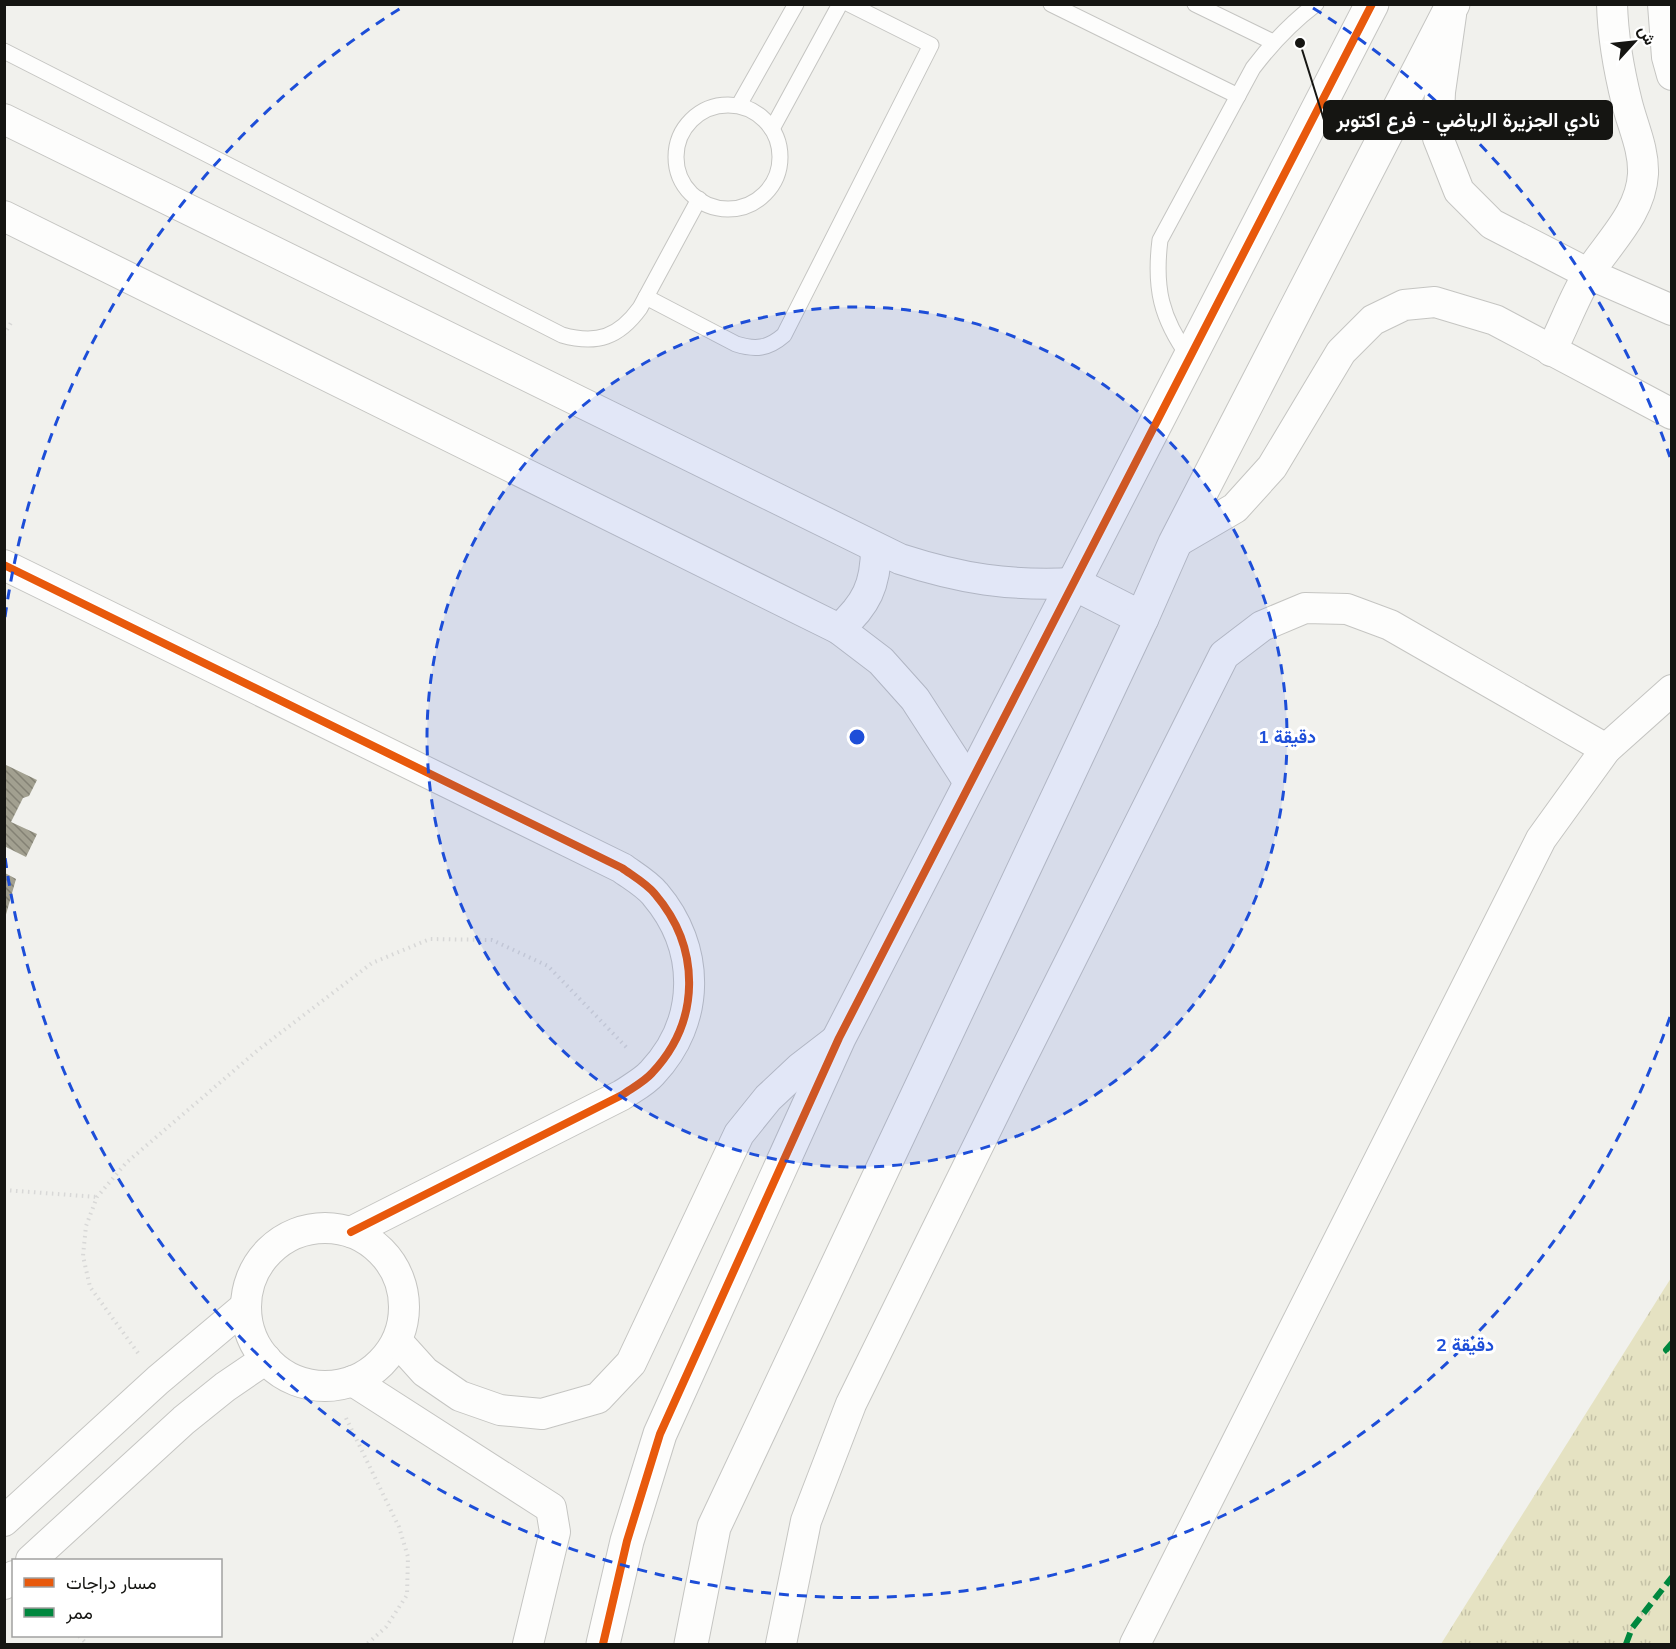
<svg xmlns="http://www.w3.org/2000/svg" width="1676" height="1649" font-family="Mulish,Vazirmatn,sans-serif">
<style>
.grass{fill:url(#grass-tufts)}
.building{fill:url(#building-back-hatch)}
.lines{fill:none;stroke-linecap:round;stroke-linejoin:round}
.service-casing{stroke:#c5c5c2;stroke-width:17}
.minor-casing{stroke:#c5c5c2;stroke-width:32}
.tertiary-casing{stroke:#c5c5c2;stroke-width:35}
.path{stroke:#d8d8d7;stroke-width:4;stroke-dasharray:1.5 4.5;stroke-linecap:butt}
.service{stroke:#fdfdfc;stroke-width:15}
.minor{stroke:#fdfdfc;stroke-width:30}
.tertiary{stroke:#fdfdfc;stroke-width:33}
.quiet{stroke:#00873e;stroke-width:6;stroke-dasharray:12 6;stroke-linecap:butt}
.cycleway-casing{stroke:#fff;stroke-width:11}
.cycleway{stroke:#e8590c;stroke-width:8}
.ring{fill:none;stroke:#1d4ed8;stroke-width:3;stroke-dasharray:10 8}
.centre{fill:#1d4ed8;stroke:#fff;stroke-width:3}
.ring-label{font-size:18px;text-anchor:middle;font-weight:bold;fill:#1d4ed8;stroke:#fff;stroke-width:6;stroke-linejoin:round;paint-order:stroke}
.leader{fill:none;stroke:#151512;stroke-width:2}
.callout-dot{fill:#151512;stroke:#fff;stroke-width:2}
.callout{fill:#151512;stroke:#151512;stroke-width:2}
.callout-label{font-size:20px;text-anchor:middle;font-weight:bold;fill:#fff}
</style>
<defs>
<pattern id="grass-tufts" width="24" height="20" patternUnits="userSpaceOnUse" patternTransform="scale(1.5)"><rect width="24" height="20" fill="#e5e2c2"/><path d="M3 7l-1-3M5 7V3M7 7l1-3M15 17l-1-3M17 17v-4M19 17l1-3" fill="none" stroke="#c4c1a6"/></pattern>
<pattern id="building-back-hatch" width="6" height="6" patternUnits="userSpaceOnUse" patternTransform="scale(1.5)"><rect width="6" height="6" fill="#a2a090"/><path d="M-1 5l2 2M0 0l6 6M5-1l2 2" fill="none" stroke="#838174"/></pattern>
</defs>
<rect width="100%" height="100%" fill="#f1f1ed"/>
<!-- grass -->
<polygon class="grass" points="1671,1278 1671,1644 1441,1644"/>
<!-- building -->
<g class="building">
<polygon points="4,764 37,780 29,796 23,798 11,822 37,834 26,857 6,847 4,851"/>
<polygon points="5,873 16,879 5,918"/>
</g>
<g class="lines">
<defs>
<g id="service">
<polyline points="1051,4 1238,96"/>
<polyline points="1195,4 1273,42"/>
<path d="M 4,51 L 562,335 C 597,345 619,337 640,308 L 699,199"/>
<circle cx="728" cy="157" r="52"/>
<polyline points="739,105 796,4"/>
<polyline points="772,129 840,4"/>
<path d="M 646,297 L 736,344 C 755,350 768,349 784,335 L 931,45 L 849,4"/>
<path d="M 1189,357 C 1161,318 1154,288 1160,240 L 1253,68 C 1272,43 1291,23 1316,4"/>
</g>
<g id="minor">
<polyline points="1663,4 1667,57 1672,75"/>
<polyline points="1451,15 1440,92 1438,138 1459,191 1492,224 1589,274 1672,310"/>
<path d="M 4,119 L 900,559 C 962,579 1008,586 1073,583"/>
<polyline points="4,216 839,629 881,661 915,699 970,784"/>
<path d="M 1551,351 C 1564,326 1574,297 1589,273 C 1609,242 1641,213 1643,174 C 1644,149 1633,127 1627,103 C 1619,71 1613,38 1612,4"/>
<polyline points="1175,543 1235,508 1272,467 1341,352 1373,320 1404,305 1435,302 1495,320 1672,414"/>
<path d="M 4,565 L 622,868 C 633,876 647,884 655,894 C 701,948 701,1021 652,1073 C 644,1082 632,1088 622,1095 L 351,1232"/>
<path d="M 839,629 C 866,605 876,585 876,548"/>
<circle cx="325" cy="1307" r="79"/>
<polyline points="397,1341 425,1372 460,1396 500,1410 542,1414 598,1398 631,1363 739,1134 768,1098 800,1068 839,1038"/>
<polyline points="353,1381 551,1508 555,1532 528,1644"/>
<polyline points="4,1521 158,1380 246,1306"/>
<polyline points="31,1560 184,1420 225,1387 266,1359"/>
<polyline points="4,1584 14,1576"/>
<polyline points="781,1644 806,1521 851,1404 1010,1081 1224,655 1262,626 1305,608 1347,609 1390,625 1606,749"/>
<polyline points="1135,1644 1541,839 1606,749 1672,690"/>
</g>
<g id="tertiary">
<polyline points="1073,583 1142,618"/>
<polyline points="603,1644 627,1541 660,1434 839,1038 1372,4"/>
<polyline points="691,1644 714,1527 1142,618 1175,543 1453,4"/>
</g>
</defs>
<!-- service casing -->
<use href="#service" class="service-casing"/>
<!-- minor casing -->
<use href="#minor" class="minor-casing"/>
<!-- tertiary casing -->
<use href="#tertiary" class="tertiary-casing"/>
<!-- path -->
<g class="path">
<polyline points="4,335 12,321"/>
<polyline points="4,1190 97,1197"/>
<polyline points="138,1353 90,1287 83,1256 86,1226 97,1197 126,1163 258,1050 372,963 430,939 492,940 548,966 628,1049"/>
<polyline points="346,1418 399,1527 408,1557 407,1595 386,1627 367,1644"/>
<polyline points="79,1636 87,1644"/>
</g>
<!-- service -->
<use href="#service" class="service"/>
<!-- minor -->
<use href="#minor" class="minor"/>
<!-- tertiary -->
<use href="#tertiary" class="tertiary"/>
<!-- quiet -->
<g class="quiet">
<polyline points="1672,1343 1666,1350 1672,1356"/>
<polyline points="1626,1644 1632,1628 1672,1577"/>
</g>
<defs>
<g id="cycleway">
<path d="M 4,565 L 622,868 C 633,876 647,884 655,894 C 701,948 701,1021 652,1073 C 644,1082 632,1088 622,1095 L 351,1232"/>
<polyline points="603,1644 627,1541 660,1434 839,1038 1372,4"/>
</g>
</defs>
<!-- cycleway casing -->
<use href="#cycleway" class="cycleway-casing"/>
<!-- cycleway -->
<use href="#cycleway" class="cycleway"/>
</g>
<!-- distance rings -->
<circle cx="857" cy="737" r="430" fill="#1d4ed8" fill-opacity=".12"/>
<g class="ring">
<circle cx="857" cy="737" r="430"/>
<path d="M1670 1017A860 860 0 0 1 5 857M5 617A860 860 0 0 1 401 8M1313 8A860 860 0 0 1 1670 457"/>
</g>
<circle cx="857" cy="737" r="9" class="centre"/>
<g class="ring-label">
<text x="1287" y="743">1 دقيقة</text>
<text x="1465" y="1351">2 دقيقة</text>
</g>
<!-- callouts -->
<path class="leader" d="M1300 43L1324 120"/>
<circle class="callout-dot" cx="1300" cy="43" r="6"/>
<rect class="callout" x="1324" y="101" width="288" height="38" rx="6"/>
<g class="callout-label">
<text x="1468" y="127">نادي الجزيرة الرياضي - فرع اكتوبر</text>
</g>
<!-- border -->
<rect width="1676" height="1649" fill="none" stroke="#151512" stroke-width="12"/>
<!-- legend -->
<rect x="12" y="1559" width="210" height="78" fill="#ffffff" stroke="#a1a1a0" stroke-width="1.5"/>
<rect x="24" y="1578" width="30" height="9" fill="#e8590c" stroke="#a1a1a0" stroke-width="1.5"/>
<text x="66" y="1589" font-size="18" fill="#151512">مسار دراجات</text>
<rect x="24" y="1608" width="30" height="9" fill="#00873e" stroke="#a1a1a0" stroke-width="1.5"/>
<text x="66" y="1619" font-size="18" fill="#151512">ممر</text>
<!-- north arrow -->
<g transform="translate(1634 42) rotate(63)" stroke="#ffffff" stroke-width="4.5" paint-order="stroke">
<path d="M0-4.5L10 22L0 15L-10 22Z" fill="#151512"/>
<text y="-9" font-size="16" font-weight="bold" text-anchor="middle" fill="#151512">ش</text>
</g>
</svg>
